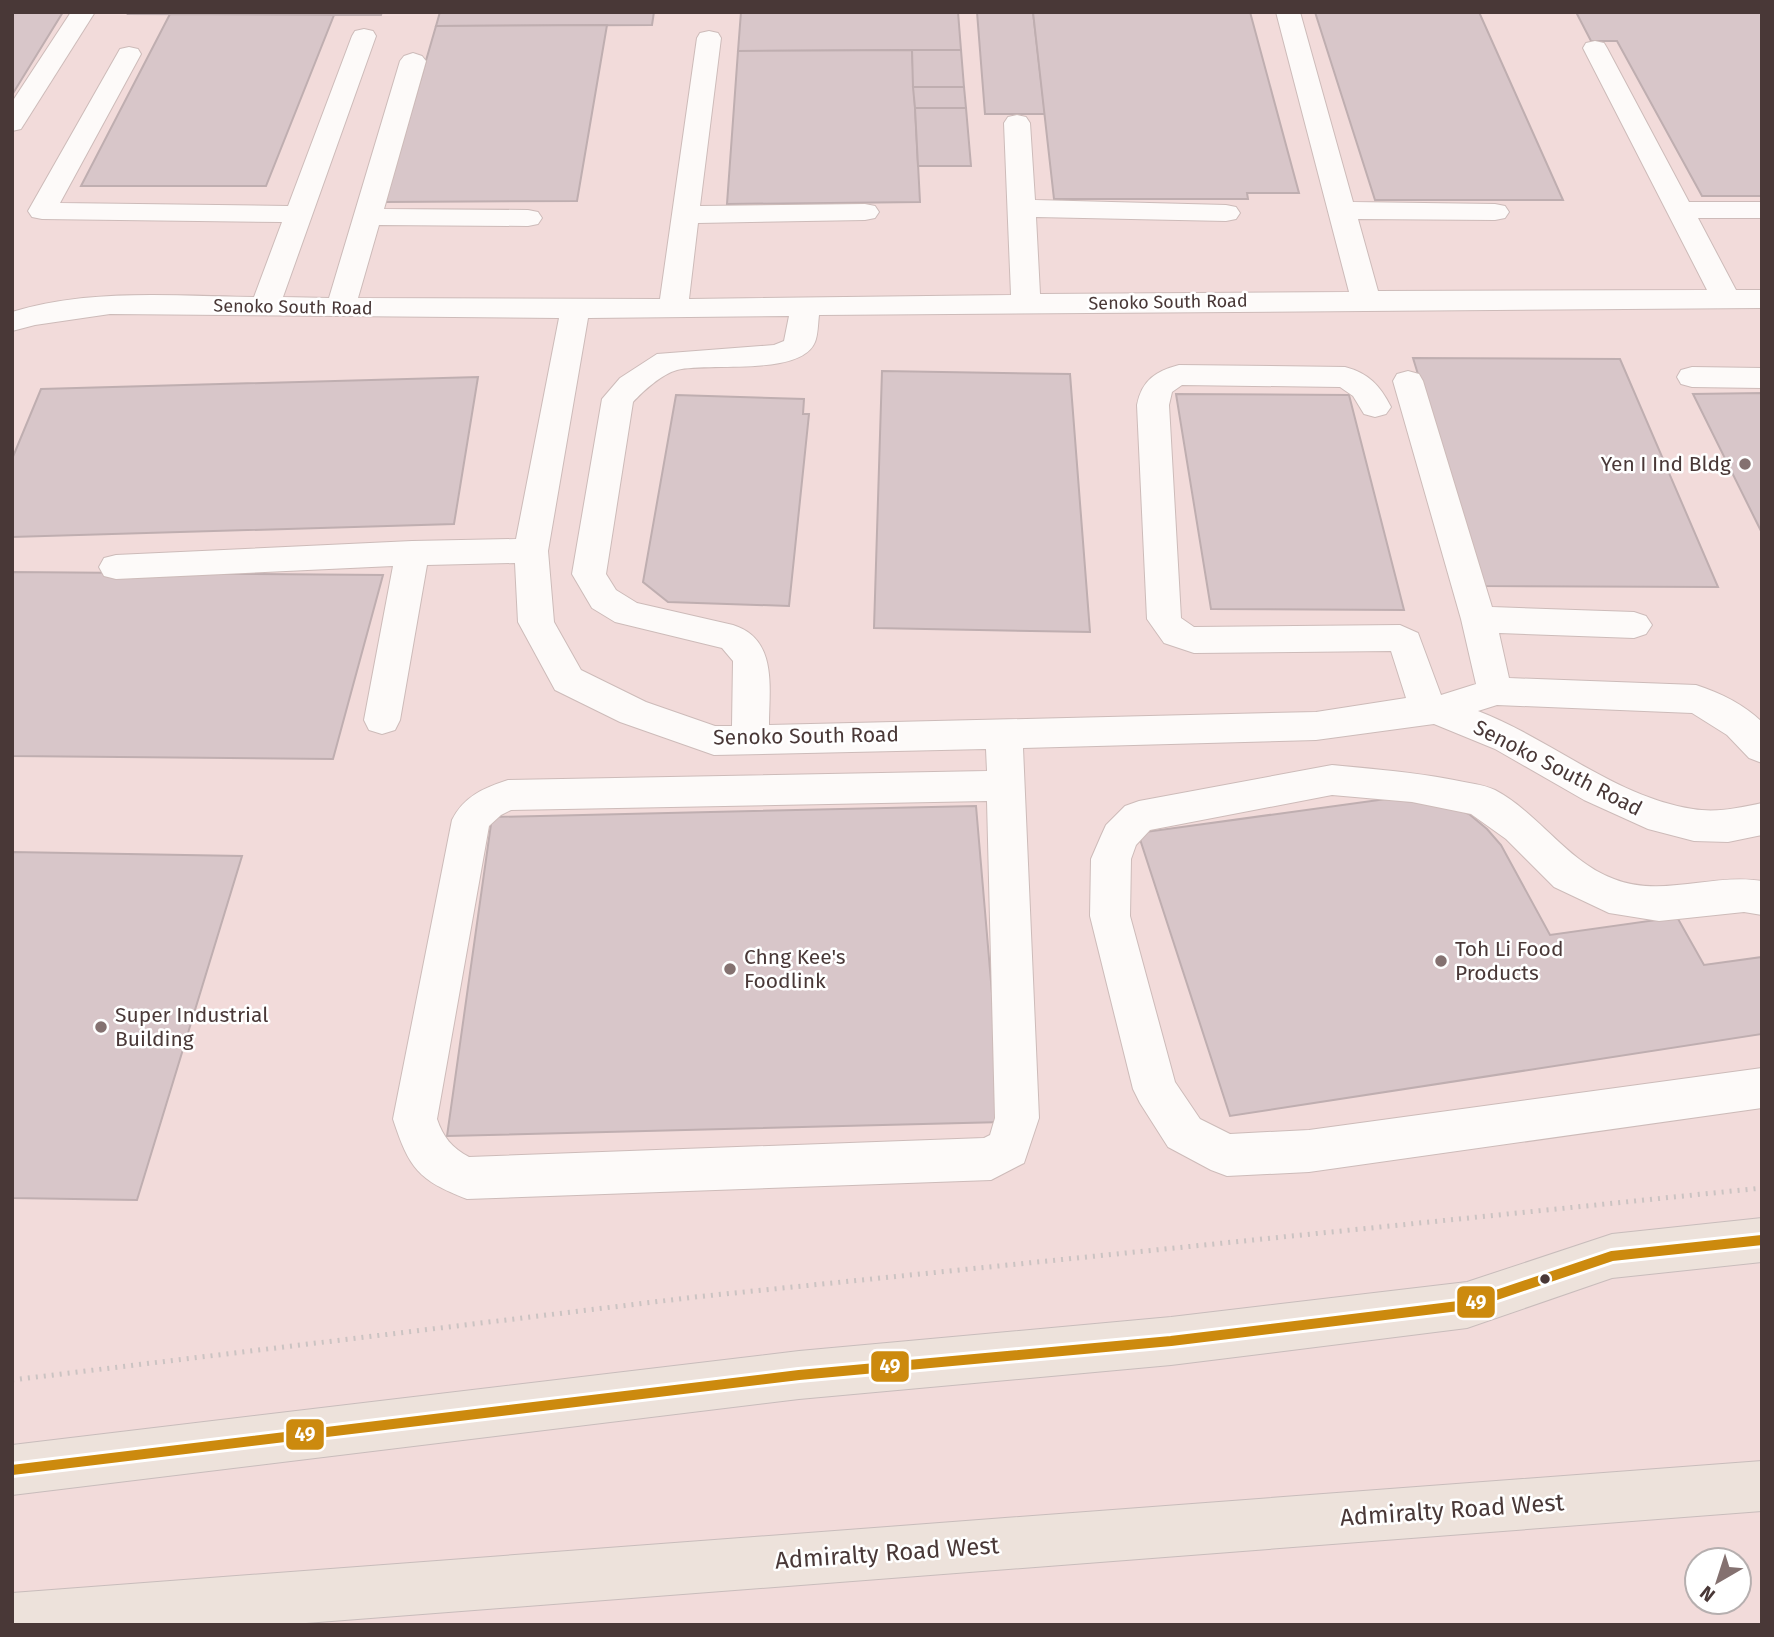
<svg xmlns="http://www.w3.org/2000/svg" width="1774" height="1637" font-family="'Fira Sans',sans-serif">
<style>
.building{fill:#d8c6c9;stroke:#bfaeb0;stroke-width:2}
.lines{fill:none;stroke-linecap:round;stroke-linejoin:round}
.minor-casing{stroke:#cdbbb9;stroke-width:2}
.major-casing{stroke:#c8bcbb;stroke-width:2}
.path{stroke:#cbc3c2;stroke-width:5;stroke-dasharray:2 6;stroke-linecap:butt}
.minor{fill:#fdfaf9;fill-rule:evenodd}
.major{fill:#ede2db;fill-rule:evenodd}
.bus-1-casing{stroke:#fff;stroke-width:16}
.bus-1{stroke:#cc8a0e;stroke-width:10}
.poi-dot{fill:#847170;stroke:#fff;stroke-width:2.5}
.bus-dot{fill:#493837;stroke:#fff;stroke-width:2.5}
.labels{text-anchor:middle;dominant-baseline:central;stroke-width:5;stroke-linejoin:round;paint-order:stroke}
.far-street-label{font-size:18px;fill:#493837;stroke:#fff}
.poi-label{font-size:21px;fill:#493837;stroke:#fff;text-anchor:start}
.street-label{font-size:21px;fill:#493837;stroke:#fff}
.near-street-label{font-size:24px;fill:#493837;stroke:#fff}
.line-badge{stroke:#fff;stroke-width:2.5}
.badge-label{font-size:19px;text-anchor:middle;font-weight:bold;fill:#fff}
</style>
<rect width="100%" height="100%" fill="#f2dbda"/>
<!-- building -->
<g class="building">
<polygon points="12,12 63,12 12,95"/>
<polygon points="129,12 335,12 334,15 128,14"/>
<polygon points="335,12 382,12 381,15 334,15"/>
<polygon points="440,12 654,12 652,25 436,26"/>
<polygon points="741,12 958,12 961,50 738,51"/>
<polygon points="977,12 1033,12 1045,114 985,114"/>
<polygon points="1033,12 1250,12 1299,193 1247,193 1248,199 1054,199"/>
<polygon points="1315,12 1479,12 1563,200 1375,200"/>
<polygon points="1576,12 1762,12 1762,196 1702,196 1617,41 1591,41"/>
<polygon points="170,14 334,15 266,186 81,186"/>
<polygon points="607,25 577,201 385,202 436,26"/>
<polygon points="912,50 920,202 727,204 738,51"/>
<polygon points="912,50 961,50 964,87 913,87"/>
<polygon points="913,87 964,87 966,108 915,108"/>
<polygon points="915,108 966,108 971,166 918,166"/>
<polygon points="1413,358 1620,359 1718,587 1483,586"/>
<polygon points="882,371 1070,374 1090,632 874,628"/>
<polygon points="478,377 454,524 12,537 12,459 41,389"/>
<polygon points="1762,393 1762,533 1693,394"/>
<polygon points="1176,394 1349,395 1404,610 1211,609"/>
<polygon points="676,395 804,399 803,414 809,414 789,606 668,602 643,582"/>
<polygon points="12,572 383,575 333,759 12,756"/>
<polygon points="1386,799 1451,806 1469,814 1487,829 1501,845 1550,935 1677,917 1704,965 1762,957 1762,1034 1230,1116 1138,833"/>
<polygon points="976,806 1003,1122 447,1136 492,817"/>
<polygon points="12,852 242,856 137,1200 12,1198"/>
</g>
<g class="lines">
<defs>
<g id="minor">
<polygon points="71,12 95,12 21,129 12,131 12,102"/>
<path d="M 1276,12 L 1300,12 L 1353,202 L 1495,204 L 1505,206 L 1509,212 L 1505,218 L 1495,220 L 1358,219 L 1378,291 L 1707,290 L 1583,48 L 1586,43 L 1595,41 L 1604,43 L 1607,48 L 1689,202 L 1762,202 L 1762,218 L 1698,218 L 1736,290 L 1762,290 L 1762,308 L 819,315 C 818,323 818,335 815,342 C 801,377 708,362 677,370 C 662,374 643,391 633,402 L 606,574 L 616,590 L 637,603 L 733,625 C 778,639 769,688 769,725 L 1316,712 L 1406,698 L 1391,651 L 1194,653 L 1164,643 L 1147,619 L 1137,405 C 1142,380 1156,371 1179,365 L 1345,367 C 1368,373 1380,385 1391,407 L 1386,414 L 1375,417 L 1364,414 L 1353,396 L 1340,387 L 1182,385 L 1172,392 L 1169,405 L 1181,618 L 1194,627 L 1400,625 L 1418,633 L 1441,695 L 1476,684 L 1461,619 L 1393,381 L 1397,374 L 1408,371 L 1419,374 L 1423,381 L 1492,607 L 1634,612 L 1646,616 L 1652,625 L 1646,634 L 1634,638 L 1499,633 L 1509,678 L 1696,685 C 1721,693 1743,704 1762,722 L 1762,763 L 1749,758 L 1727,735 L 1692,713 L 1497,705 L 1478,711 C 1551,739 1615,797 1693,809 C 1716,813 1739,808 1762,803 L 1762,835 L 1728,842 L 1694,841 L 1648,829 L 1584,800 L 1495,749 L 1434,724 L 1316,740 L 1023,748 L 1039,1118 L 1024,1163 L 991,1180 L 467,1199 C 418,1180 409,1168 393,1119 L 452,820 C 464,796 484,788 508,780 L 987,771 L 986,749 L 714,755 L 620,722 L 555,690 L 518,622 L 515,563 L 427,565 L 400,720 L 395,730 L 382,734 L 369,730 L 364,720 L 393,566 L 116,579 L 104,576 L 99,567 L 104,558 L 116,555 L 412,541 L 516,539 L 559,318 L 110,314 L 35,325 L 12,331 L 12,312 C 89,288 174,296 254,297 L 282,222 L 42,219 L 32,217 L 28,211 L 120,49 L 129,47 L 138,49 L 141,54 L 60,203 L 288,206 L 352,36 L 355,31 L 364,29 L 373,31 L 376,36 L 283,297 L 329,298 L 400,61 L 404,56 L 413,53 L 422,56 L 426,61 L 384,209 L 528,210 L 538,212 L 542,218 L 538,224 L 528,226 L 379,225 L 358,298 L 660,299 L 697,38 L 700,33 L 709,31 L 718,33 L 721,38 L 700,206 L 865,204 L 875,206 L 879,212 L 875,218 L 865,220 L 698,223 L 689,299 L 1011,295 L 1004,123 L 1008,117 L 1017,115 L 1026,117 L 1030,123 L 1035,200 L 1226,205 L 1236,207 L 1240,213 L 1236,219 L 1226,221 L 1036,217 L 1040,294 L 1349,292 ZM 789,316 L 784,341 L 774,345 L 657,354 L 620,378 L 602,399 L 572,574 L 592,608 L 615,622 L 722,648 L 733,661 L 732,726 L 715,726 L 646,702 L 581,670 L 554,622 L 548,551 L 588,318 ZM 987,801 L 995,1118 L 990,1135 L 984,1138 L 469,1157 C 452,1148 443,1137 437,1119 L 489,826 L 501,815 L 511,810 Z"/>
<polygon points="1692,367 1762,368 1762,388 1692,387 1681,384 1677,377 1681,370"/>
<path d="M 1332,765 C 1373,769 1413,772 1454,780 C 1467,783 1483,784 1495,790 C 1540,814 1566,861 1614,879 C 1662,898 1713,873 1762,881 L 1762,915 L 1744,912 L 1659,921 L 1609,913 L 1554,887 L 1506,839 L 1471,814 L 1412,802 L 1332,795 L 1150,830 L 1136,845 L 1131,859 L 1130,916 L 1175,1082 L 1200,1119 L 1230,1134 L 1309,1130 L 1762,1068 L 1762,1108 L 1309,1172 L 1227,1176 L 1211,1170 L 1168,1147 L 1140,1103 L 1133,1089 L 1090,916 L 1091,859 L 1101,836 L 1106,825 L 1125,806 L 1139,801 Z"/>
</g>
<g id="major">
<polygon points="1762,1218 1762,1262 1612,1278 1467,1328 1171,1365 799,1399 12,1495 12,1445 799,1351 1171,1317 1467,1282 1612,1234"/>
<polygon points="1762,1461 1762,1511 280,1625 12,1625 12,1593"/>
</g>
</defs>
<!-- minor casing -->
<use href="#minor" class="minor-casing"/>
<!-- major casing -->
<use href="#major" class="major-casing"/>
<!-- path -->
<polyline class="path" points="12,1380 695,1297 1762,1188"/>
<!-- minor -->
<use href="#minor" class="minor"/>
<!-- major -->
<use href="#major" class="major"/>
<defs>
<polyline id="bus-1" points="12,1470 799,1375 1171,1341 1467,1305 1612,1256 1762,1240"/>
</defs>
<!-- bus-1 casing -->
<use href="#bus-1" class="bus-1-casing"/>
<!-- bus-1 -->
<use href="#bus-1" class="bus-1"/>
</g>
<!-- markers -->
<g class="poi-dot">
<circle cx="1745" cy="464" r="7"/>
<circle cx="1441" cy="961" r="7"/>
<circle cx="730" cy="969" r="7"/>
<circle cx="101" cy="1027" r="7"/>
</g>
<circle class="bus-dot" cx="1545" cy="1279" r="6"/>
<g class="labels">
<!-- far-street labels -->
<g class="far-street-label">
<text transform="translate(1168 302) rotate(-1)">Senoko South Road</text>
<text transform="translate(293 307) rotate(1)">Senoko South Road</text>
</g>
<!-- poi labels -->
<g class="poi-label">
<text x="1731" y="464" text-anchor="end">Yen I Ind Bldg</text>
<text x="1455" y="949">Toh Li Food<tspan x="1455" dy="24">Products</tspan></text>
<text x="744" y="957">Chng Kee's<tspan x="744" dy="24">Foodlink</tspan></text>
<text x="115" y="1015">Super Industrial<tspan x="115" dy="24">Building</tspan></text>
</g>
<!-- street labels -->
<g class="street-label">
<text transform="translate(806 736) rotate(-1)">Senoko South Road</text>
<text transform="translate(1558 768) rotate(27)">Senoko South Road</text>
</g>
<!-- near-street labels -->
<g class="near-street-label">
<text transform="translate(1452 1510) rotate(-4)">Admiralty Road West</text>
<text transform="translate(887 1553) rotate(-4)">Admiralty Road West</text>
</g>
</g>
<g class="line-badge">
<rect x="1456" y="1285" width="40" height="34" rx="7" fill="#cc8a0e"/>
<rect x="870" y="1350" width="40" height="33" rx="7" fill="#cc8a0e"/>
<rect x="285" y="1418" width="40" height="33" rx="7" fill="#cc8a0e"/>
</g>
<g class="badge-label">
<text x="1476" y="1309">49</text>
<text x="890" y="1373">49</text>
<text x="305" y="1441">49</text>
</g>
<!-- border -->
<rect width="1774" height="1637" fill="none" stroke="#493837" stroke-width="28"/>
<!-- north arrow -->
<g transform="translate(1718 1581) rotate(219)"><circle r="33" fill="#ffffff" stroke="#b6afaf" stroke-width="2"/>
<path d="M0-5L12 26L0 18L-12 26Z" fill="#847170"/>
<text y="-10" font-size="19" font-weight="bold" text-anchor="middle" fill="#493837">N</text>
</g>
</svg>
